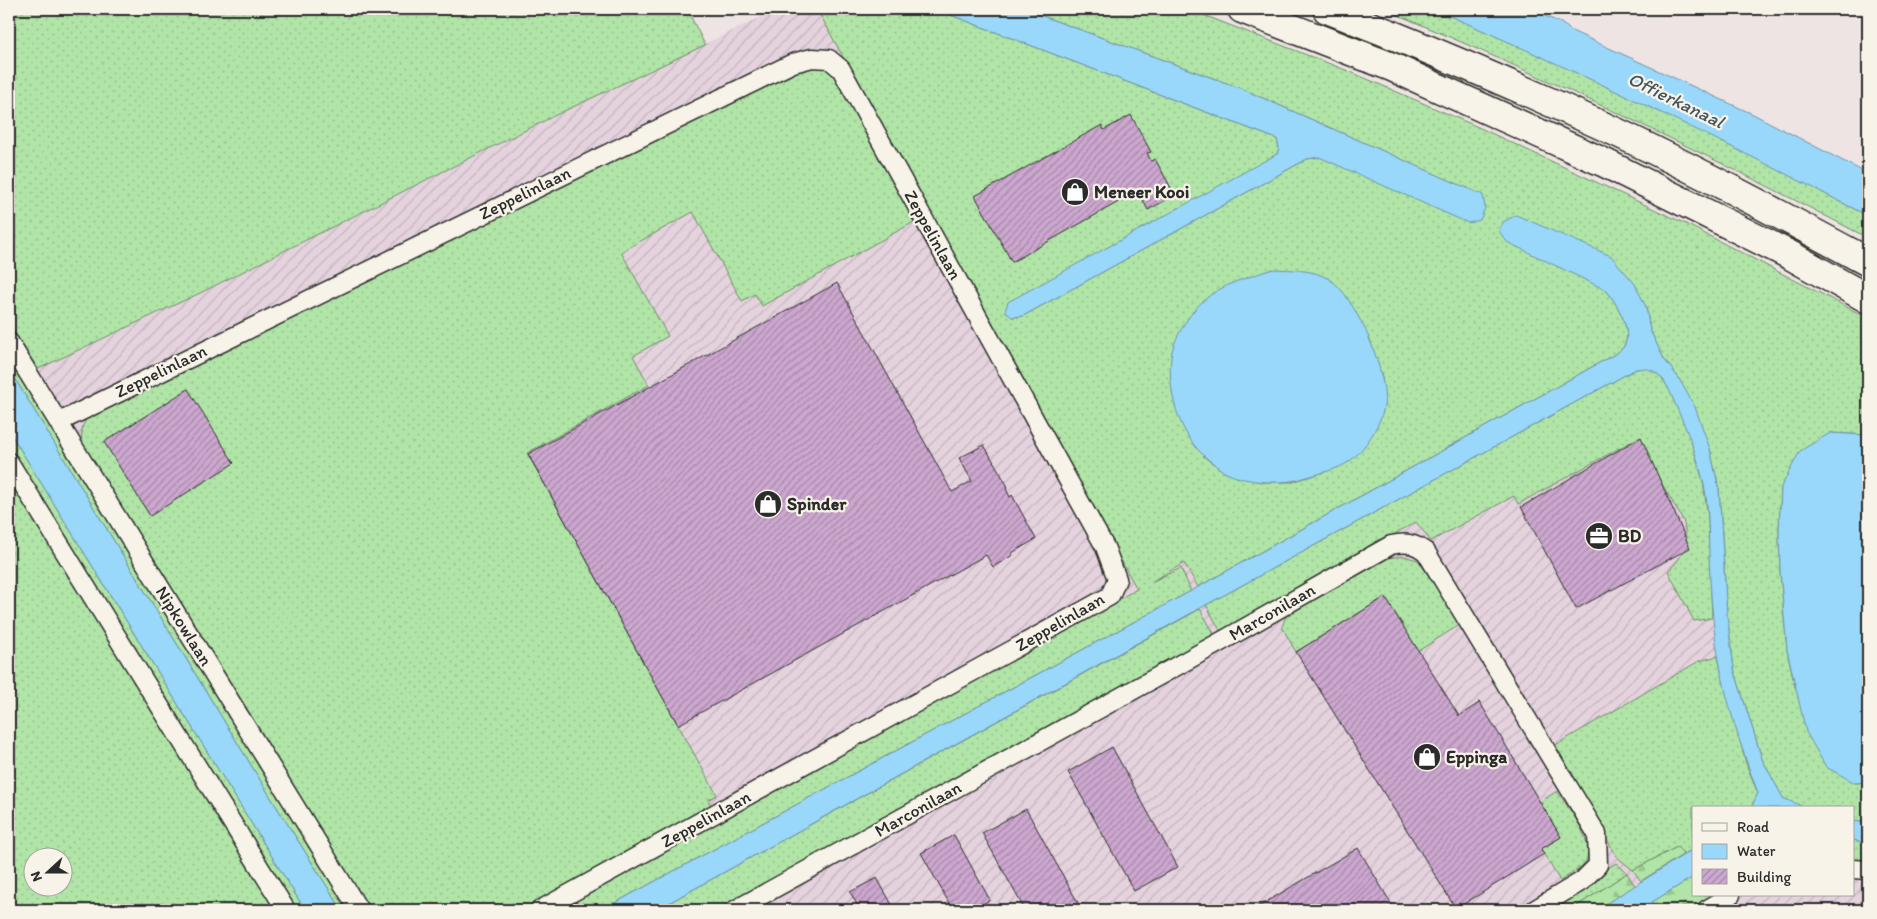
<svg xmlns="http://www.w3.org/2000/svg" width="1877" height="919" font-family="Itim,sans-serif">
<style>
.industrial{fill:url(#industrial-furrows)}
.grass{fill:url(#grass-dots);stroke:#6e8869;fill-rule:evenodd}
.forest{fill:url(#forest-firs);stroke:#6e8869}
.water{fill:#99d8fb;stroke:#6d93a8}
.building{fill:url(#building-hatch);stroke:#2b2b2b}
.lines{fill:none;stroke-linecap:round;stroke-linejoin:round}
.street-casing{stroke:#2b2b2b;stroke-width:21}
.highway-casing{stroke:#2b2b2b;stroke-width:31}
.street{stroke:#f7f3e8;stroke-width:18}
.highway{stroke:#f7f3e8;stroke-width:28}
.labels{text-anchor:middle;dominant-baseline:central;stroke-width:4.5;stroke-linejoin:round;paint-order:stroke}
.poi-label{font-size:18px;font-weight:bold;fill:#2b2b2b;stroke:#f7f3e8;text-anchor:start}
.street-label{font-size:18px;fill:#2b2b2b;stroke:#f7f3e8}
.water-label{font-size:19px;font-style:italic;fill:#46565f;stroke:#f7f3e8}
</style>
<defs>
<pattern id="industrial-furrows" width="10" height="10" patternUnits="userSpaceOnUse" patternTransform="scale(1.25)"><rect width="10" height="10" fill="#e4d2dd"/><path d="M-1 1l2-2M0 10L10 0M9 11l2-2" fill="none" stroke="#c4b4be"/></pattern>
<pattern id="grass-dots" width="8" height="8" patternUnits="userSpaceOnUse" patternTransform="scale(1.25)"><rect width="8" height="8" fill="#b0e5a7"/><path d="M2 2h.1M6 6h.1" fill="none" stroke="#98c590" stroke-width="1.8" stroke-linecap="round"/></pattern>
<pattern id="forest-firs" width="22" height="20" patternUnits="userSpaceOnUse" patternTransform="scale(1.25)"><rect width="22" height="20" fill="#b0e5a7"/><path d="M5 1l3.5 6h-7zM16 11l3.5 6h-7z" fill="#98c590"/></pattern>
<pattern id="building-hatch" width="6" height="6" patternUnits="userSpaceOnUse" patternTransform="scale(1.25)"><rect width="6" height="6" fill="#cca7cf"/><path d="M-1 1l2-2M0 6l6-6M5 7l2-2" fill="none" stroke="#a688a8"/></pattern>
</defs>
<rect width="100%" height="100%" fill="#eee4e3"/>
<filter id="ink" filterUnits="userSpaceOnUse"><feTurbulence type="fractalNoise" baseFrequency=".02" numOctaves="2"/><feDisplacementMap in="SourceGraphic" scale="10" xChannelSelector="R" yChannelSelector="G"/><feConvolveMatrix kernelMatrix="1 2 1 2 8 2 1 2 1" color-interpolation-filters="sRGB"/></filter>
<g filter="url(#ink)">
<!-- industrial -->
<polygon class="industrial" points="778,9 977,9 1608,271 1712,618 1721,671 1760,808 1693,808 1693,895 1853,895 1853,840 1868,843 1868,910 276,910 9,478 9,323 38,369 200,293 560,113"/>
<!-- grass -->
<g class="grass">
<polygon points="9,9 687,9 705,45 560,113 200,293 38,369 9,323"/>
<path d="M 817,9 L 935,9 L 1277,139 L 1279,148 L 1277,154 L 1012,317 L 1023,316 L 1307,159 L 1319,157 L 1485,208 L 1482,195 L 1240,88 L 1023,9 L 1188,9 L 1351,72 L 1478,127 L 1684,223 L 1868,318 L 1868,435 L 1830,433 L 1781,487 L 1779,530 L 1780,571 L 1787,650 L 1795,687 L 1855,783 L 1868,782 L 1868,823 L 1853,821 L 1853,808 L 1806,808 L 1783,799 L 1762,759 L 1734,669 L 1727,615 L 1719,489 L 1710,449 L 1678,377 L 1664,359 L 1650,330 L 1646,307 L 1606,290 C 1616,302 1632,329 1625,344 C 1624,348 1620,350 1617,353 L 1198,587 L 1184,563 L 1151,582 L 1181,568 L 1191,591 L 602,910 L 559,910 L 1137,589 L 982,313 ZM 1369,338 L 1382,377 L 1384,407 L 1349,462 L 1321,473 L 1292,482 L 1261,482 L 1226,473 L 1203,456 Z"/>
<path d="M 1384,9 L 1434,9 L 1542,56 L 1678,120 L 1763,161 L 1868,216 L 1868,238 C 1710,155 1549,78 1384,9 Z"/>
<path d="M 813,67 L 825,68 L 833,73 L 916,221 L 762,306 L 755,294 L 742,301 L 693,212 L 621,252 L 668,336 L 633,356 L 649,385 L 527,453 L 717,795 L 708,800 L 712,807 L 526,910 L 370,910 L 82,447 C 81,430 81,426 91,411 L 798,71 Z"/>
<polygon points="9,353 353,910 342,910 276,806 9,369"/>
<path d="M 1646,367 L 1661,376 L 1669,389 L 1690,437 L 1703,481 L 1708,518 L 1712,618 L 1694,621 L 1668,571 C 1685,555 1689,543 1683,520 L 1636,439 L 1518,504 L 1514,496 L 1431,541 L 1416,522 L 1221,632 L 1206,605 L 1636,369 Z"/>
<polygon points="9,431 305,910 294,910 9,448"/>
<path d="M 9,478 L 276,910 L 9,910 ZM 32,856 L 62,856 L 62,886 L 32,886 Z"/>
<polygon points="1403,556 1418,560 1461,624 1418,651 1385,597 1296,652 1282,627 1287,613 1387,558"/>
<polygon points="1200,609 1215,635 716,910 656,910"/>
<polygon points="1718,656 1721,671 1746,763 1758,794 1751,808 1693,808 1693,849 1684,854 1677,847 1633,870 1618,858 1552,747 1699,661"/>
<path d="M 1557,791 C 1568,808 1600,846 1583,865 C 1577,871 1567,876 1560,881 L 1541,849 L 1561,837 L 1540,802 Z"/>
<polygon points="1853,840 1868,843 1868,863 1853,861"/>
<polygon points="1616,863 1627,873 1571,910 1540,910"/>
</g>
<!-- forest -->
<g class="forest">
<polygon points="1677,847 1684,854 1641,881 1633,870"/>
<polygon points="1627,873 1635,886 1596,910 1571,910"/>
<polygon points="1693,877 1693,895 1716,895 1691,910 1657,910 1652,902"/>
</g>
<!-- water -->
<g class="water">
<polygon points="935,9 1023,9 1240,88 1483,195 1485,208 1480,220 1468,223 1319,157 1307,159 1023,316 1012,317 1005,311 1008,302 1277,154 1279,148 1277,139"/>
<path d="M 1434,9 L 1529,9 L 1561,23 L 1572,31 L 1755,115 L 1868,174 L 1868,216 C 1726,142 1581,73 1434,9 Z"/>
<path d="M 1516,215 L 1611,256 L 1635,284 L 1646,307 L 1650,330 L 1664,359 L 1678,377 L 1695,407 L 1710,449 L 1719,489 L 1727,615 L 1734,669 L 1762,759 L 1783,798 L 1806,808 L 1751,808 L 1758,793 C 1741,748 1726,702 1718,655 C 1712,621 1710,587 1709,553 C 1708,529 1709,504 1703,481 C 1697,455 1687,430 1676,406 C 1668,387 1661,365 1636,369 L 1206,605 L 656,910 L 602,910 L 1191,591 L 1617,353 C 1620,350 1624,348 1625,344 C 1632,329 1616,302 1606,290 L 1507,242 L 1499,231 L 1503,222 Z"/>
<path d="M 1273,269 C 1292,270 1312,269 1329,279 C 1345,289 1355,311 1364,327 C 1373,345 1388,387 1384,407 C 1380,426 1365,449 1350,461 C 1340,469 1317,474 1304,478 C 1283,485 1247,483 1226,473 C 1222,471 1218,467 1214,464 C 1181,441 1167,397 1171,357 C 1173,339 1189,314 1202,302 C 1221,284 1249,277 1273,269 Z"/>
<polygon points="9,369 276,806 342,910 305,910 9,431"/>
<polygon points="1830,433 1868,435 1868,782 1855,783 1826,767 1806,732 1787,650 1780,571 1779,530 1781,487 1800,451"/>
<polygon points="1853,821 1868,823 1868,843 1853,840"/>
<polygon points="1693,849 1693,877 1639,910 1596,910"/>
</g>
<!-- building -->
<g class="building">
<polygon points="1131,115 1151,152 1147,153 1151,161 1155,159 1175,195 1148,210 1138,191 1012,262 975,196 1102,125 1104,130"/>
<polygon points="837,283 952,492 972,481 959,458 984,445 1007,485 1008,488 1006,489 1010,497 1012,495 1036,539 1012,553 1013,555 993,567 986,555 678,725 528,454"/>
<polygon points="188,389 234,463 150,516 104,442"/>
<polygon points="1641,437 1690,548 1576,609 1521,507"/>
<polygon points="1385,597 1459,716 1479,703 1479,701 1561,837 1541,849 1544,854 1456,909 1296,652"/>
<polygon points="1112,747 1178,867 1134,891 1068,772"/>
<polygon points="1026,809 1082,910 1025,910 982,833"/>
<polygon points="954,835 990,900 971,910 953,910 921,853"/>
<polygon points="1358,848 1395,910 1252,910"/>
<polygon points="877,878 895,910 860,910 850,892"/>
</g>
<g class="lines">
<defs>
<g id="street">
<polyline points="9,342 359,910"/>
<polyline points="59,422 793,63 812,58 829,59 841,69 1105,547 1117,579 1110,596 540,910"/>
<polyline points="9,462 286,910"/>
<polyline points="1853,869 1868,870"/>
<path d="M 735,910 L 1222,641 L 1391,545 C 1406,542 1414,543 1426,552 L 1597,834 L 1598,865 L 1582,881 L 1534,910"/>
<polyline points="1706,910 1731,895"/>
</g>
<g id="highway">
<polyline points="1242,9 1392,67 1605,163 1788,254 1868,299"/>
<path d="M 1327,9 C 1425,47 1521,88 1616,132 C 1701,172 1785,217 1868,262"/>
</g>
</defs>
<!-- street casing -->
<use href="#street" class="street-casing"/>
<!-- highway casing -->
<use href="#highway" class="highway-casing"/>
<!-- street -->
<use href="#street" class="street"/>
<!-- highway -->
<use href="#highway" class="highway"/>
</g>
</g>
<!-- icons -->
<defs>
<symbol id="shop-disc" viewBox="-11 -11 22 22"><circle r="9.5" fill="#2b2b2b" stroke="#f7f3e8"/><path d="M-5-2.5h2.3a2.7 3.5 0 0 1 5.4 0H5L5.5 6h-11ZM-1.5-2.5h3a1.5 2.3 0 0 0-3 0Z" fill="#fff"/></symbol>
<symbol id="office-disc" viewBox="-11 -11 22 22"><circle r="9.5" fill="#2b2b2b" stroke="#f7f3e8"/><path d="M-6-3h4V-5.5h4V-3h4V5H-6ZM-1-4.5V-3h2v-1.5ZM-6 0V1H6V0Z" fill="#fff"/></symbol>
</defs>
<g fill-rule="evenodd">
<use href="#shop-disc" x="1059" y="176" width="32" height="32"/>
<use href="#shop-disc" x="752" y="488" width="32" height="32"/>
<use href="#office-disc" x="1583" y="520" width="32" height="32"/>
<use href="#shop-disc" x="1411" y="741" width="32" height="32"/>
</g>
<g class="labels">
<!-- poi labels -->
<g class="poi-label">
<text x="1094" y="192">Meneer Kooi</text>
<text x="787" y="504">Spinder</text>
<text x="1618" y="536">BD</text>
<text x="1446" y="757">Eppinga</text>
</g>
<!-- street labels -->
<g class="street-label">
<text transform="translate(525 193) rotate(-26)">Zeppelinlaan</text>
<text transform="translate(933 235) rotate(61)">Zeppelinlaan</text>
<text transform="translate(161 371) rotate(-26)">Zeppelinlaan</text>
<text transform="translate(1272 612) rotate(-30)">Marconilaan</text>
<text transform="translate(1060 622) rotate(-30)">Zeppelinlaan</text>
<text transform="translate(184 626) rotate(58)">Nipkowlaan</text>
<text transform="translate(918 809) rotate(-29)">Marconilaan</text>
<text transform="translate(706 819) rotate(-29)">Zeppelinlaan</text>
</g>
<!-- water labels -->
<g class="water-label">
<text transform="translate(1676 100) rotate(26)">Offierkanaal</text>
</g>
</g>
<!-- margin -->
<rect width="1877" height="919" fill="none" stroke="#f7f3e8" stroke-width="30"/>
<rect x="15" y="15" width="1847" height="889" fill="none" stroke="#2b2b2b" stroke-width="2" filter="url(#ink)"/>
<!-- legend -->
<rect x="1692" y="806" width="162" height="90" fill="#f7f3e8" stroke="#a5a39c"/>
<rect x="1702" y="823" width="25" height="8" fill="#f7f3e8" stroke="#a5a39c"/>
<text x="1737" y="832" font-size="15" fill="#2b2b2b">Road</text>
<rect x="1702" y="844" width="25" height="15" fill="#99d8fb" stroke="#a5a39c"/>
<text x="1737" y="856" font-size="15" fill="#2b2b2b">Water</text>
<rect x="1702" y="869" width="25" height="15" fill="url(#building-hatch)" stroke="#a5a39c"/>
<text x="1737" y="882" font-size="15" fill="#2b2b2b">Building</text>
<!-- north arrow -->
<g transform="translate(48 872) rotate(249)"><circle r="24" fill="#f7f3e8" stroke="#a5a39c"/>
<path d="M0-4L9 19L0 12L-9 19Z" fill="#2b2b2b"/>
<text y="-8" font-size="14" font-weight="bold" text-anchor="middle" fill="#2b2b2b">N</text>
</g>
</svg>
